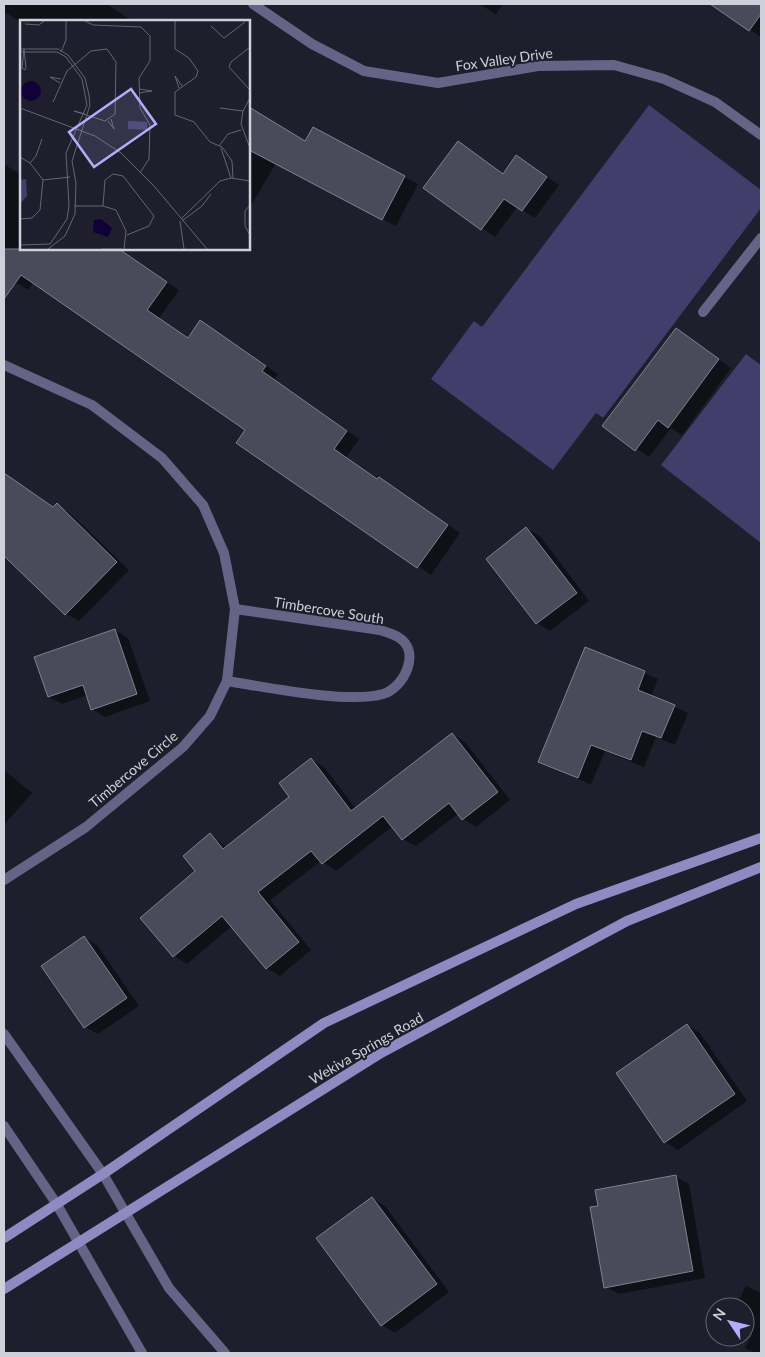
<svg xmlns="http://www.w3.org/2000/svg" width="765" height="1357" font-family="Lato,sans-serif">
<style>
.green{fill:#423d6a}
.shadow{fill:#0007}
.building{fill:#4b4a5a;stroke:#818091}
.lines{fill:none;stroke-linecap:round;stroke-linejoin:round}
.lane{stroke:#666486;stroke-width:10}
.street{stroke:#666486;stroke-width:10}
.secondary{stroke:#8f8ac2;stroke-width:10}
.labels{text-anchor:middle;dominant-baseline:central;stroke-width:4;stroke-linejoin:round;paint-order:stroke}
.street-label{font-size:14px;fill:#d0d0da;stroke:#1f1e2c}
.inset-road{fill:none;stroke:#666572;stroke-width:1}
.view{fill:#b3adf9;fill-opacity:0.15;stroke:#b3adf9;stroke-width:2.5}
.inset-edge{fill:none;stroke:#d0d0da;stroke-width:2.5}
</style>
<rect width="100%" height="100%" fill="#1f1e2c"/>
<!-- green -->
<g class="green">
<polygon points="649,105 761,190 761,208 603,418 596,413 553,470 431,379 474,321 482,327"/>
<polygon points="746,354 761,365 761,543 661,465"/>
</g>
<!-- shadow -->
<g class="shadow">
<polygon points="4,4 107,4 132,21 21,23 4,11"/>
<polygon points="479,4 503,4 496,14"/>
<polygon points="713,4 761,4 761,37 750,30"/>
<polygon points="249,109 306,143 313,128 418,184 396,226 276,163 249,209"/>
<polygon points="517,157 559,185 535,218 517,207 495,237 425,188 507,179"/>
<polygon points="4,164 21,175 21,249 45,249 66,263 76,249 119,249 179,290 159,318 189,339 200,322 278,374 274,380 359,439 346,458 377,479 392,486 460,533 431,575 238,443 247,430 34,282 28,290 4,275"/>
<polygon points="676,329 731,368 682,435 671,428 649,457 604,426"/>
<polygon points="4,473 54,508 57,505 70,513 129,570 79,621 66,614 21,542 4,530"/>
<polygon points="527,529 540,536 589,601 550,631 537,623 487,559"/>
<polygon points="115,630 128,638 150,701 105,717 92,709 88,695 62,704 49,697"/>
<polygon points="586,648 658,679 651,696 688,713 675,745 656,737 644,767 605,751 591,785 540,761"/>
<polygon points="452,734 465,742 510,800 476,827 463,819 459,813 416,846 402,839 393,826 336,871 321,861 270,900 311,950 280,976 267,968 232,926 187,964 174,956 210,835 227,847 291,797 311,759 324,767 356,809"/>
<polygon points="4,770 32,793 4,825"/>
<polygon points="84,938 97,945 139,1006 98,1034 85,1027"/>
<polygon points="687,1025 700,1033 747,1101 678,1150 665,1142"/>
<polygon points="676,1177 689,1184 705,1278 619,1294 606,1287"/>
<polygon points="372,1198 385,1206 449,1292 395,1333 382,1325"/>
<polygon points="746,1286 761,1293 761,1353 755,1353 745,1348 752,1335 745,1331 745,1307 735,1307"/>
</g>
<!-- building -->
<g class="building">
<polygon points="710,4 761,4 761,14 749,31"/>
<polygon points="249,107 305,141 313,127 405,176 382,220 249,150"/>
<polygon points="458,141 503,174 516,155 547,177 522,211 504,199 481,230 423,188"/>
<polygon points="4,249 119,249 167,282 147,310 188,338 200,320 266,366 262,371 347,431 334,449 377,479 379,477 448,525 417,568 236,443 245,430 21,275 4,299"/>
<polygon points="676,328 719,359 668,428 658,420 635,451 602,426"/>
<polygon points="4,473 53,507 57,503 117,562 65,615 4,556"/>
<polygon points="526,527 577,593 536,624 486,559"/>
<polygon points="115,629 137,694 91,710 83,685 48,697 34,657"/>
<polygon points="585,647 645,671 638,690 675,705 661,738 642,731 631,760 591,745 578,778 538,762"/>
<polygon points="452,733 498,792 462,820 449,803 402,840 383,816 322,864 311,851 258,892 299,942 266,969 222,916 173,957 140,918 195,871 183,856 210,833 223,849 289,797 279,783 311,758 351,811"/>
<polygon points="84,936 127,998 84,1028 41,966"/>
<polygon points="687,1024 735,1094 664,1143 616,1073"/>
<polygon points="676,1175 693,1271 604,1288 590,1207 598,1206 595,1190"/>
<polygon points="372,1197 437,1284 381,1326 316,1238"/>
</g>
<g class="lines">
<!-- lane -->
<polyline class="lane" points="703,312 761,238"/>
<!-- street -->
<g class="street">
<polyline points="253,4 312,44 364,71 438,83 538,66 614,65 664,79 715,102 761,135"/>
<polyline points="4,365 92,405 162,458 203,505 224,553 235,609 227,681 210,716 183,747 86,827 4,880"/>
<path d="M 227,681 C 266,687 347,704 383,694 C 404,688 422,651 398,637 C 393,634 386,632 380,630 L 235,609"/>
<polyline points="4,1034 103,1174 169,1288 225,1353"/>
<polyline points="4,1126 56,1203 142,1353"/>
</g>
<!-- secondary -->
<g class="secondary">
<polyline points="4,1238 103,1174 324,1023 576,904 761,838"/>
<polyline points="4,1289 381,1053 627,921 761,867"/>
</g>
</g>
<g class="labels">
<!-- street labels -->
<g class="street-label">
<text transform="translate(504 59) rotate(-8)">Fox Valley Drive</text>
<text transform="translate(329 610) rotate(9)">Timbercove South</text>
<text transform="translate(133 769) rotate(-40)">Timbercove Circle</text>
<text transform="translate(366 1048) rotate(-30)">Wekiva Springs Road</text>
</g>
</g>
<!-- overview -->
<g transform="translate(20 20)">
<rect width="230" height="230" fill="#1f1e2c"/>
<path d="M 108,101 L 127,102 L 127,110 L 108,109 ZM 6,159 L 7,176 L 0,184 L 0,160 Z" fill="#423d6a"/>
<path d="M1 71a10 10 0 1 1 20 0a10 10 0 1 1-20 0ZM 81,199 L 92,208 L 88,217 L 73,212 L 74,200 Z" fill="#120137"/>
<path class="inset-road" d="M 65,1 L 73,5 L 121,7 L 130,16 L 130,41 L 119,58 L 120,88 L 130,105 L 129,139 L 120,153M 155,1 L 155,29 L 169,38 L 178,51 L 176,57 L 155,72 L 155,95 L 174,102 L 190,122 L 202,127 L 212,141 L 213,158M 5,4 L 19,5 L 24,1M 191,6 L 204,18 L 225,2M 230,27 L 211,42 L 209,47 L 230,70M 0,29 L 38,29 L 48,35 L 65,58 L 69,75 L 70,85 L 52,141 L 56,163 L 55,194 L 45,216 L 28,229M 4,29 L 6,48 L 5,50 L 2,48 ZM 0,32 L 37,32 L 46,37 L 62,59 L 67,85 L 46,133 L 49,186 L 47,199 L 30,224 L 0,225M 41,32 L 46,20 L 46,1M 40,63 L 30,57 L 41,59M 159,68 L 155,56 L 162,66M 119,69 L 132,71 L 119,73M 230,78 L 223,91 L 221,104 L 230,128M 33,82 L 47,51 L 71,31 L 87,29 L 96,42 L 95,94 L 85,101 L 54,91 L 65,94M 0,88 L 75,116 L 101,133 L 134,166 L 187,229M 200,88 L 223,91M 88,101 L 94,109 L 91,99M 199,126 L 208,114 L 221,110M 201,128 L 211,158M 0,137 L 10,143 L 23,160 L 50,157M 10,143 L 16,136 L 22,119M 230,185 L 225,191 L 225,206 L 230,215M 54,186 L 83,186 L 96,190 L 106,211 L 104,229M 83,186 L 85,160 L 93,154 L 103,156 L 134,196 L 129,206 L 107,215M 0,199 L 12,198 L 20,190 L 23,160M 161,199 L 200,161 L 211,158 L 230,161M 160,201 L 164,229M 162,201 L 182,186 L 191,174M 82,229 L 102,229"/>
<path class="view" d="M 111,69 L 136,104 L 74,147 L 49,112 Z"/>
<rect width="230" height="230" class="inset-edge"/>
</g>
<!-- border -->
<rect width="765" height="1357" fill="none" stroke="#d0d0da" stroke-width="10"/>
<!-- north arrow -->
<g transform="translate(730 1322) rotate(305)"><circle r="24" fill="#1f1e2c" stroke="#666572"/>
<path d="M0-4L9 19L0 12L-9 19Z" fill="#b3adf9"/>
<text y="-8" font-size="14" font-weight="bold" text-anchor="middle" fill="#d0d0da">N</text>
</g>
</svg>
